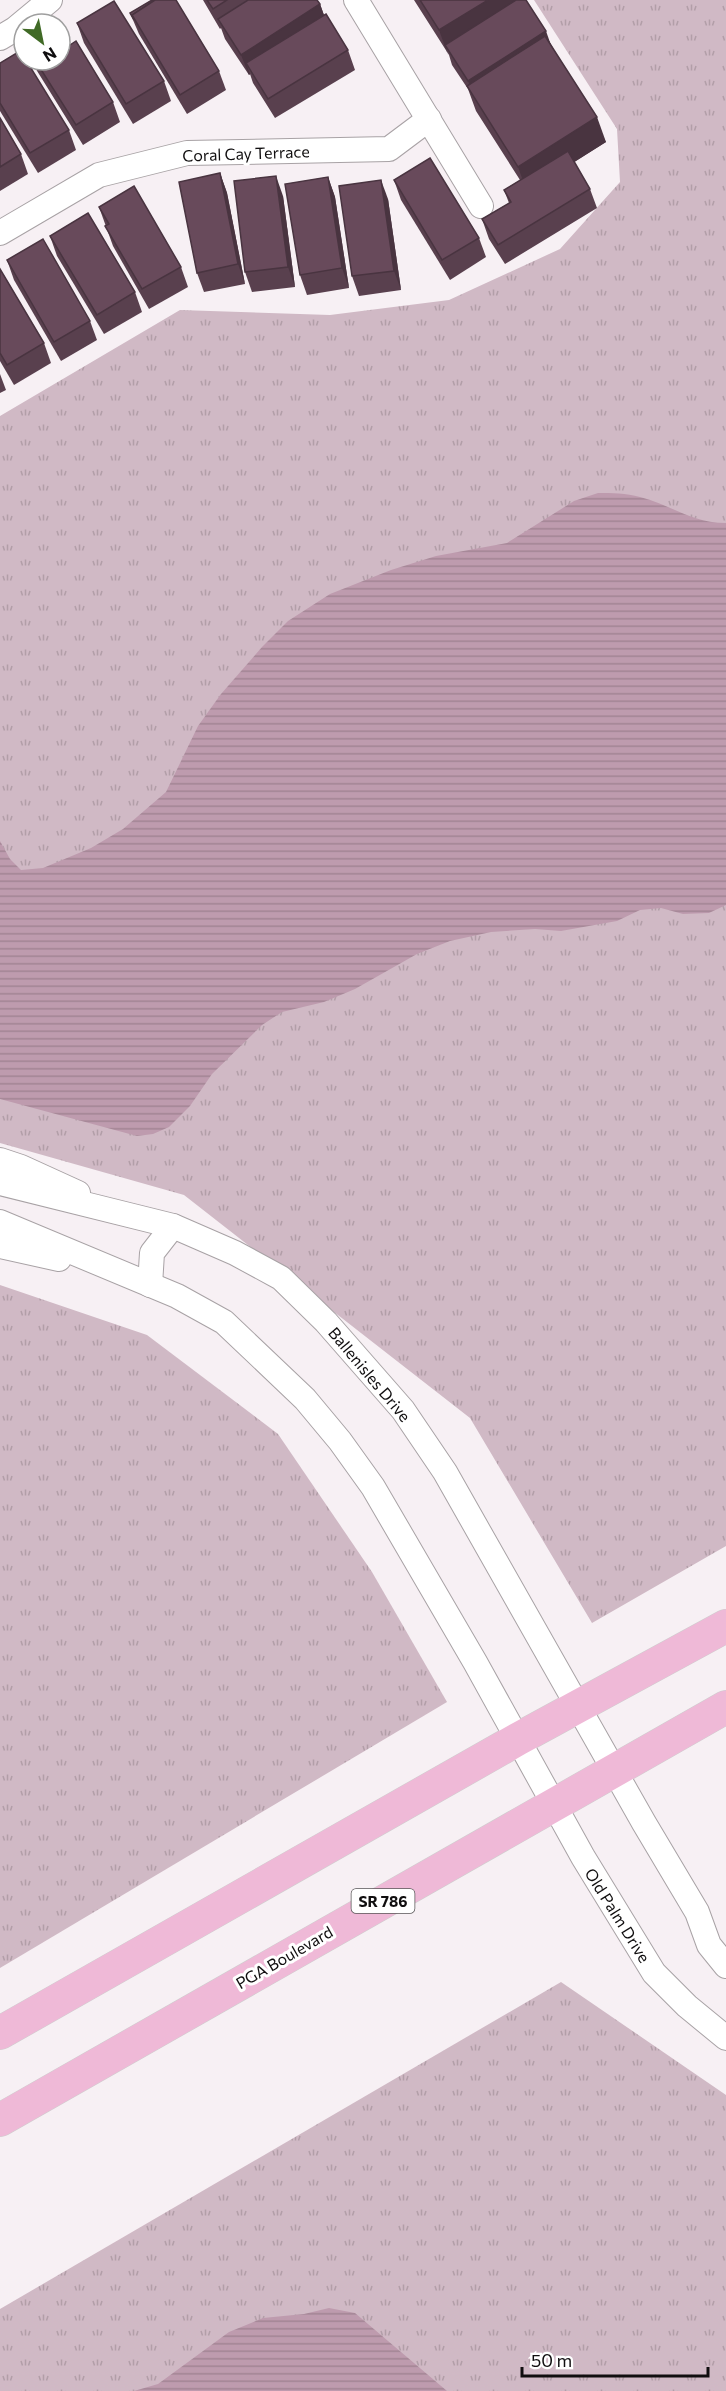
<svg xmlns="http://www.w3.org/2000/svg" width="726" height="2391" font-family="Commissioner,sans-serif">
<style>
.grass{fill:url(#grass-tufts)}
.water{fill:url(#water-rules)}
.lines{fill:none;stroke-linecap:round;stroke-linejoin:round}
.minor-casing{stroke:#a8a2a5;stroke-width:26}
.primary-casing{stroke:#cfcfcf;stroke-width:34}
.minor{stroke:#fff;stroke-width:24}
.primary{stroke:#efb9d7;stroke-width:33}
.wall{fill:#59404e}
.shaded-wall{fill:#493440}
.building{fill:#684a5b;stroke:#493440;stroke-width:1.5}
.labels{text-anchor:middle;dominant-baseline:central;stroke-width:6;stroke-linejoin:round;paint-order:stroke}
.shield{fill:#fff;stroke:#585657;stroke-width:1.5}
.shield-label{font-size:15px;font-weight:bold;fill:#100e0f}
.street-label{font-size:16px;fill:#100e0f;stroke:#fff}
</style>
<defs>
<pattern id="grass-tufts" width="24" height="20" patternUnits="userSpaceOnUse" patternTransform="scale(1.5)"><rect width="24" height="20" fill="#d0b9c5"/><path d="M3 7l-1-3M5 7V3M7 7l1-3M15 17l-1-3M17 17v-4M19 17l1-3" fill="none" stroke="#b29ea8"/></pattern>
<pattern id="water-rules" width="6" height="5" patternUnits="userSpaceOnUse" patternTransform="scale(1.5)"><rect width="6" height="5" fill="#be9bae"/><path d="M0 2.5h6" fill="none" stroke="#a28494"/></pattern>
</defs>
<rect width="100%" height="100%" fill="#f7f0f4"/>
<!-- grass -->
<g class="grass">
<polygon points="534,0 726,0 726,1546 592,1623 470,1418 184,1195 0,1143 0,416 180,310 330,315 449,300 560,249 620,182 617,129"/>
<polygon points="0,1285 147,1335 278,1434 372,1572 447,1702 0,1968"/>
<polygon points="561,1982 726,2095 726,2391 0,2391 0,2309"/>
</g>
<!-- water -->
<g class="water">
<path d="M 598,493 C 612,493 626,493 640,497 C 672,505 691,523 726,523 L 726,905 L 709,913 L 683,914 L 661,908 L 640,910 L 617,921 L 561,931 L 535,929 L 491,932 L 450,941 L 417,954 L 355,989 L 324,1002 L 282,1012 L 262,1025 L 212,1074 L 190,1106 L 169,1127 L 153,1134 L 137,1136 L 0,1099 L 0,841 L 10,859 L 21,870 L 43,868 L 91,848 L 123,829 L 166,792 L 198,726 L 221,694 L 262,647 L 288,621 L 330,594 L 391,570 L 436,556 L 507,543 L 574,501 Z"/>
<polygon points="329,2308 355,2313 447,2391 134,2391 158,2384 229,2332 263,2318 304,2314"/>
</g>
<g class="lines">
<defs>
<g id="minor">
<polyline points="356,0 481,206"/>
<polyline points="0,38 15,29 50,0"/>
<polyline points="0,233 99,175 187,153 389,149 429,119"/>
<polyline points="0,1160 21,1167 78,1193"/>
<polyline points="0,1183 173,1226 235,1253 281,1278 326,1322 403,1410 445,1472 644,1823 697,1912 709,1945 726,1966"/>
<polyline points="0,1222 177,1296 224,1322 305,1399 340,1441 373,1487 475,1662 583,1857 654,1973 687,2006 726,2038"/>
<polyline points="0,1246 59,1259"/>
<polyline points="150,1285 152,1253 173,1226"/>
</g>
<g id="primary">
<polyline points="0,2033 518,1739 726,1626"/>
<polyline points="0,2120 726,1707"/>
</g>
</defs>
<!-- minor casing -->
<use href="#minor" class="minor-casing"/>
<!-- primary casing -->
<use href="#primary" class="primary-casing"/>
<!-- minor -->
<use href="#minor" class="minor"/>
<!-- primary -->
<use href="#primary" class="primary"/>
</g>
<!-- wall -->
<g class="wall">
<polygon points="203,0 317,0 320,4 324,15 348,50 355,70 275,118 253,83 250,74 249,75 225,39 221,28 220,29"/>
<polygon points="414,0 526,0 606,142 574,162 590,189 597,208 505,264 489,239 482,219 509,203 504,190 520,180 476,111 468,89 452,65 449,55"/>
<polygon points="130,13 219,71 226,90 187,114 139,34"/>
<polygon points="77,23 164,81 171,101 133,124 84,43"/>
<polygon points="67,47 113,102 120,122 83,145 34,66 32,60 60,60"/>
<polygon points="0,63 69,130 76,150 38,173 0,111"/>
<polygon points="0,118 21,154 28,174 0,191"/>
<polygon points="220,173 227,193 245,284 204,292 197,273"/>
<polygon points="328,177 335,197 349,288 307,295 300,275"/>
<polygon points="394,180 479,238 486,257 450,280 401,200"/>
<polygon points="283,196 295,287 252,292 245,272"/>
<polygon points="388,199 401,290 359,296 352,276"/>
<polygon points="99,207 181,267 188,287 149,309 113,246"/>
<polygon points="50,236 135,292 142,312 104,334 57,256"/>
<polygon points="7,260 90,321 97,340 61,361 14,280"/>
<polygon points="0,269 44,343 51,363 14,385 0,361"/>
<polygon points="0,374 6,390 0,393"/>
</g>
<!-- shaded-wall -->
<g class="shaded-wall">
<polygon points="488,0 522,0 445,45 448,55 439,30"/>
<polygon points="320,4 327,24 246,63 250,74 249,75 241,55"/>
<polygon points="546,31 553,51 476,100 468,81"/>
<polygon points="597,117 606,142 527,192 518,167"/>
<polygon points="220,173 227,193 245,284 238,264"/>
<polygon points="276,176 283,196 295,287 288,267"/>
<polygon points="328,177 335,197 349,288 342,268"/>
<polygon points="381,180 388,199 401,290 394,271"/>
</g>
<!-- building -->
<g class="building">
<polygon points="152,0 155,0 132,15 134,20 130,13"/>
<polygon points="155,0 176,0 219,71 180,95 132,15"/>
<polygon points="207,0 227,0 213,9"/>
<polygon points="248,0 317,0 320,4 241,55 218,19"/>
<polygon points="420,0 488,0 439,30"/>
<polygon points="516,0 526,0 546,31 468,81 445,45"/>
<polygon points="114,1 164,81 126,104 77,23"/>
<polygon points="326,14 348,50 268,99 246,63"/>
<polygon points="60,35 67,47 76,41 113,102 76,125 35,60 60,60"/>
<polygon points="545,36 597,117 518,167 467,86"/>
<polygon points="20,51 24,57 24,60 26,60 69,130 30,153 0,103 0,63"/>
<polygon points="0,118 21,154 0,167"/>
<polygon points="568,151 590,189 498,245 482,219 511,202 504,190"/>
<polygon points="430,158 479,238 442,260 394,180"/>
<polygon points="220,173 238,264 197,273 179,182"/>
<polygon points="276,176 288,267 245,272 234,181"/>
<polygon points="328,177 342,268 300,275 285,184"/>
<polygon points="381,180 394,271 352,276 339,186"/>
<polygon points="134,186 181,267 142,289 105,226 109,224 99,207"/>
<polygon points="88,213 135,292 97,315 50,236"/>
<polygon points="43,239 90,321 54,342 7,260"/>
<polygon points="0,269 44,343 7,365 0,353"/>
</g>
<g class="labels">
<!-- shield labels -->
<rect class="shield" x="351.5" y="1889" width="63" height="24" rx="4.5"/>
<g class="shield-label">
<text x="383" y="1901">SR 786</text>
</g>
<!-- street labels -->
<g class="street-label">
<text transform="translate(246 153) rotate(-2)">Coral Cay Terrace</text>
<text transform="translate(370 1374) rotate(50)">Ballenisles Drive</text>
<text transform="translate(618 1915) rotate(58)">Old Palm Drive</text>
<text transform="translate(284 1957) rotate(-30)">PGA Boulevard</text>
</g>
</g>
<!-- north arrow -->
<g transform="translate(42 42) rotate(148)"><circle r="28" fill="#ffffff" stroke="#9f9f9f" stroke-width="1.5"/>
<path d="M0-4.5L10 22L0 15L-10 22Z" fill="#406a26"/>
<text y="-9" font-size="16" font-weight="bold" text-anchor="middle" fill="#100e0f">N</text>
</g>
<!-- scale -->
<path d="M522 2367v9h186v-9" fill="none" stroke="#100e0f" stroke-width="3"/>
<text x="531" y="2367" font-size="18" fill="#100e0f" stroke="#ffffff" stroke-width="4.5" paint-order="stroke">50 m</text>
</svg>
